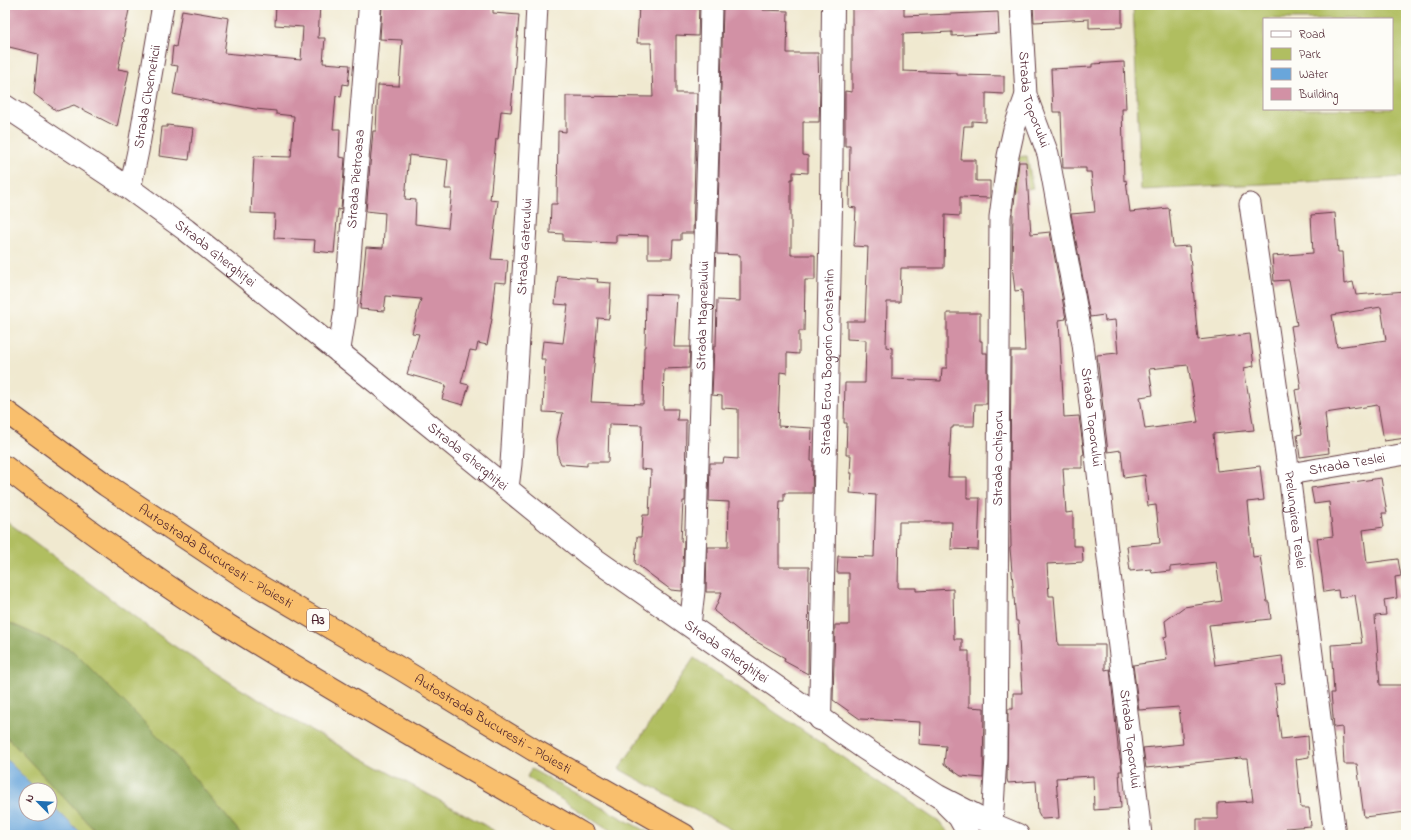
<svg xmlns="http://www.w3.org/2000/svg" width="1411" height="840" font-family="'Indie Flower',sans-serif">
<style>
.green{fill:#b0be61;stroke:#7d6e46;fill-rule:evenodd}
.forest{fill:#8ca557;stroke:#6b6241}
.water{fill:#69a6db;stroke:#5a6283}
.building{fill:#d291a5;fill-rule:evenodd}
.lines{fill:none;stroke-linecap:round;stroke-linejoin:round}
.minor-casing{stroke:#633d44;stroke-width:23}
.tertiary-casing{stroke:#633d44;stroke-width:24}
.motorway-casing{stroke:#633d44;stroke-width:24}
.minor{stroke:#fff;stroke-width:21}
.tertiary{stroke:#fff;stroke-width:22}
.motorway{stroke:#f9bf6d;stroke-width:22}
.labels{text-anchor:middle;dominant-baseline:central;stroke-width:3.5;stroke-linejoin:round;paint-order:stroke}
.shield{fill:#fdfcf7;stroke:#806168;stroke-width:1}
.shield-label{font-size:13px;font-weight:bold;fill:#4a1f2b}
.street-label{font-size:14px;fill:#4a1f2b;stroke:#fdfcf7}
</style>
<rect width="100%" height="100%" fill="#fdfcf7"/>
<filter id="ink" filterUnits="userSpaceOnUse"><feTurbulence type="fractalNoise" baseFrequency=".025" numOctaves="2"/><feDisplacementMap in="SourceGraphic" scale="8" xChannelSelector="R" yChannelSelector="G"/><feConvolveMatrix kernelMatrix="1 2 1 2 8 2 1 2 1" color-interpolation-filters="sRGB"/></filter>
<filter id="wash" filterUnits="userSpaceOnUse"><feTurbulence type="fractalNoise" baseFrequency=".012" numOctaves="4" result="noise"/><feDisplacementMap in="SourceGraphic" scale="16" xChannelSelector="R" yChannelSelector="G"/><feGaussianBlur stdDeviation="0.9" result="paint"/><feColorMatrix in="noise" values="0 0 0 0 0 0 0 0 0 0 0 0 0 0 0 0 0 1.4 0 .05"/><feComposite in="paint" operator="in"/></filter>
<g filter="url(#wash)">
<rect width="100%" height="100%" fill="#f0e9d0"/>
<!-- green -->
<g class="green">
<path d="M 1133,5 L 1406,5 L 1406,177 L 1141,190 ZM 1264,19 L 1392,19 L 1392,109 L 1264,109 Z"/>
<polygon points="1027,156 1033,189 1011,191 1014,157"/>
<polygon points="5,520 171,644 239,688 298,723 488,827 501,835 82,835 50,803 50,790 37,790 5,758"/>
<polygon points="694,658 939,822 951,835 741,835 619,769"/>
<polygon points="531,769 636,826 653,835 616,835 527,777"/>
</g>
<!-- forest -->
<polygon class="forest" points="5,621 73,651 165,743 242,835 99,835 5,735"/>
<!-- water -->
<polygon class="water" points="5,758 37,790 26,790 26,814 50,814 50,803 82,835 5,835"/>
<g id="blocks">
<!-- building -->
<g class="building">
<polygon points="5,5 130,5 123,39 124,40 118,69 129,71 117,127 74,105 57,111 34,94 38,54 5,46"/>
<polygon points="276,5 320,5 318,38 325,38 323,63 350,65 348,85 343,84 341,97 336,96 333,129 340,129 339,157 345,158 341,210 338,209 334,253 314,251 315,240 274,238 275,214 251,213 254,156 291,157 294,116 276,114 276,111 255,109 223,103 222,104 173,94 178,66 171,65 173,46 176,47 182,10 229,18 224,53 301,60 303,27 275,25"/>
<path d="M 382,5 L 493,5 L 493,13 L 519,15 L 511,112 L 501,111 L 498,139 L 496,139 L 490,200 L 498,201 L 491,259 L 508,260 L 506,283 L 495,282 L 491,319 L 492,319 L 487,345 L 478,343 L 476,351 L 470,350 L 461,383 L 469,385 L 463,405 L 442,399 L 446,385 L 407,374 L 419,334 L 412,333 L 421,299 L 386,296 L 384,311 L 360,309 L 366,247 L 383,248 L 385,213 L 366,211 L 373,131 L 376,131 L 378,85 L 399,86 L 402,40 L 380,39 ZM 409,155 L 448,160 L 445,189 L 452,189 L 448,228 L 415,224 L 416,200 L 405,199 Z"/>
<polygon points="639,5 699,5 698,36 676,35 676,93 697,93 693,233 681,233 681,240 673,240 672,258 648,258 648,236 616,235 616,243 563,241 563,234 550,233 551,204 557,204 558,131 566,132 566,96 653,97 651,43 637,43"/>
<polygon points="723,5 763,5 763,10 788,11 787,53 818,53 819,91 820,91 819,122 803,122 803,155 808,156 808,173 793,172 793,179 791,179 791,255 815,255 815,280 805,280 804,331 799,331 799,354 787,353 787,373 780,372 778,426 812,428 811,461 813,461 812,493 784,493 784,501 780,501 779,523 779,567 809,567 808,674 784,661 785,658 743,634 714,611 722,592 706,592 707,547 728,547 729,502 709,501 710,463 723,463 724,458 738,459 738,409 722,408 722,396 712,395 714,346 716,346 717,300 740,301 740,255 717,254"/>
<polygon points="852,5 904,5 904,16 998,12 999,33 952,36 952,32 903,34 903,71 957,73 957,75 1004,76 1004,94 986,93 986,122 972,121 972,126 964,126 961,160 976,160 976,181 990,181 990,198 960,197 960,216 945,215 944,268 901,268 900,302 887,302 886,347 892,348 892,379 941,381 942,368 947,368 947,313 980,313 980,341 982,341 982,353 987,353 987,404 975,404 974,426 953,426 953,428 951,428 948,477 967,477 967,498 980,498 978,550 951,549 952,522 899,522 898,588 916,588 916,591 953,589 954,639 962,639 962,651 969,651 969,707 984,708 983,778 961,776 944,764 946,746 919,744 920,722 860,719 833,700 835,625 849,625 849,573 837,573 838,556 874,557 876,495 850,493 852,473 850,473 851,455 846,455 847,423 844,423 845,383 865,383 866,340 847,339 847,321 865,321 868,247 854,246 856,208 849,207 850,146 845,146 845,91 852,92"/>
<polygon points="1033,5 1122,5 1122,27 1089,28 1089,19 1034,22"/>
<path d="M 1124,62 L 1126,109 L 1122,109 L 1124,181 L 1126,180 L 1130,212 L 1169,208 L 1173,247 L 1189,246 L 1198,340 L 1250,334 L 1254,366 L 1244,368 L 1254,430 L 1213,434 L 1217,471 L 1260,466 L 1264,500 L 1248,502 L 1253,557 L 1260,556 L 1267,602 L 1269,602 L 1271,619 L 1209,625 L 1215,665 L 1282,656 L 1285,683 L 1275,684 L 1281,739 L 1308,736 L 1309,757 L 1296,759 L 1301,808 L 1309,808 L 1311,826 L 1286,828 L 1287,835 L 1197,835 L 1197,819 L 1218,819 L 1218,803 L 1253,801 L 1248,759 L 1242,759 L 1241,758 L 1146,768 L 1143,748 L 1183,744 L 1179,707 L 1139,710 L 1133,665 L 1167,660 L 1164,637 L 1167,636 L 1165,621 L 1184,607 L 1222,601 L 1216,562 L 1170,567 L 1170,571 L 1152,573 L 1151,569 L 1130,571 L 1127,546 L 1160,543 L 1156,505 L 1148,506 L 1145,475 L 1124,478 L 1121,450 L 1108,452 L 1097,355 L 1118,353 L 1115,320 L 1105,321 L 1104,315 L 1090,317 L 1071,214 L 1095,212 L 1091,172 L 1086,172 L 1086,168 L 1063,168 L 1061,112 L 1053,112 L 1051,69 L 1092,67 L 1092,64 ZM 1188,365 L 1198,422 L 1145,429 L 1140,397 L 1153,395 L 1149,369 Z"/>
<polygon points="167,125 193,128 189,160 159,156 162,127 167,127"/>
<polygon points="1019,162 1026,162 1031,234 1050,232 1066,319 1059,320 1064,417 1079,416 1084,454 1082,455 1082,468 1063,468 1066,513 1073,512 1073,546 1082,546 1083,562 1047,564 1049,596 1054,596 1058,645 1105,645 1105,670 1110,669 1118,746 1118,751 1119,751 1122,771 1119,771 1121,808 1094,810 1093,776 1056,778 1059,818 1042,819 1038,812 1036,781 1008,783 1007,779 1008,709 1013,709 1013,693 1022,693 1018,621 1016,621 1010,548 1011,547 1010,488 1011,351 1025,351 1022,290 1015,291 1012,265 1013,213"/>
<path d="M 1335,213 L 1338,252 L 1342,252 L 1344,284 L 1353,282 L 1356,295 L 1406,291 L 1406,438 L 1384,441 L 1378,405 L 1325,413 L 1329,453 L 1300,457 L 1297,435 L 1302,434 L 1295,390 L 1301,389 L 1291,326 L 1297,325 L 1289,280 L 1274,281 L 1272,256 L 1313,253 L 1311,215 ZM 1381,307 L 1386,340 L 1337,347 L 1332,315 Z"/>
<polygon points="558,276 598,279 597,282 611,283 609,319 598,318 591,402 643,404 644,347 645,347 646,294 677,295 674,347 690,347 689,368 664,369 663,409 678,409 677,420 686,420 685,501 683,501 681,541 684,542 682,591 671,590 635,563 637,537 641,537 643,515 649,515 651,470 641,469 642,425 609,424 608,462 587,462 587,466 561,464 558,457 557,439 563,413 543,412 545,359 541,359 543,341 563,343 568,305 555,304"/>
<polygon points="1381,478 1387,513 1382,513 1384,527 1363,530 1367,563 1398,559 1401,576 1395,577 1397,598 1384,600 1386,615 1375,616 1380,685 1406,685 1406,812 1364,817 1357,764 1344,764 1342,727 1334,728 1331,693 1334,693 1331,645 1362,643 1355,595 1339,598 1338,590 1324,592 1317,538 1333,536 1329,502 1314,504 1311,488"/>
</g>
</g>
</g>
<g filter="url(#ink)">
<use href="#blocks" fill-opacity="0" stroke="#633d44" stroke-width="1"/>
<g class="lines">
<defs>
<g id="minor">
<path id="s1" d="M 1021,5 L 1026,95 L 1048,154 L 1083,344 L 1106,542 L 1129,728 L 1141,835"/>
<path id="s2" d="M 130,189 L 138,151 L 163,5"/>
<path id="s3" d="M 1250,204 L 1289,474 L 1335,835"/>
<path id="s4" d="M 1289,474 L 1406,454"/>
<path id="s5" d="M 508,488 L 511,464 L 527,210 L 537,5"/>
<path id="s6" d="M 690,625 L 694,591 L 708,147 L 711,5"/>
<path id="s7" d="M 992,824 L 996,757 L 1000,217 L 1008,156 L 1014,129 L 1026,95"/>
</g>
<g id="tertiary">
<path id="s8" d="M 5,106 L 130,189 L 186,230 L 339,352 L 589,555 L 865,749 L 938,796 L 992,824 L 1018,835"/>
<path id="s9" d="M 339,352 L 345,313 L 370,5"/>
<path id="s10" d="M 820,719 L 831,206 L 833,5"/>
<polyline points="947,805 959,817 969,835"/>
</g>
<g id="motorway">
<path id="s11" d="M 5,411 L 106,485 L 249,580 L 401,669 L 534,750 L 684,835"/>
<path d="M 5,467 C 75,521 146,574 221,621 C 340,696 463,764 584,835"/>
</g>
</defs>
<!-- minor casing -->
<use href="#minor" class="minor-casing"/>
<!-- tertiary casing -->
<use href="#tertiary" class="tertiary-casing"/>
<!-- motorway casing -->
<use href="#motorway" class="motorway-casing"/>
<!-- minor -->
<use href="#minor" class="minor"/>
<!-- tertiary -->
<use href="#tertiary" class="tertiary"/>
<!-- motorway -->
<use href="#motorway" class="motorway"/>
</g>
</g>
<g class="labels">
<!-- shield labels -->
<rect class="shield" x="307" y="609" width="22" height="22" rx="3"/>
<g class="shield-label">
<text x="318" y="620">A3</text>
</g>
<!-- street labels -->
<g class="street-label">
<text stroke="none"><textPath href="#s2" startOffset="94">Strada Ciberneticii</textPath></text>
<text stroke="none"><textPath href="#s1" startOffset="96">Strada Toporului</textPath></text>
<text stroke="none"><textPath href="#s9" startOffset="174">Strada Pietroasa</textPath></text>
<text stroke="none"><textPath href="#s5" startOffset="242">Strada Gaterului</textPath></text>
<text stroke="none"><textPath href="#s8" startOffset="257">Strada Gherghiței</textPath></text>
<text stroke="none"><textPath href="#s6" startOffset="310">Strada Magneziului</textPath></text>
<text stroke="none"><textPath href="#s10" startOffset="357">Strada Erou Bogorin Constantin</textPath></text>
<text stroke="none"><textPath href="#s1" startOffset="420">Strada Toporului</textPath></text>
<text stroke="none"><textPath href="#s8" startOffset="581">Strada Gherghiței</textPath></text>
<text stroke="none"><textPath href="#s7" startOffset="366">Strada Ochișoru</textPath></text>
<text stroke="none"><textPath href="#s4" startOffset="59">Strada Teslei</textPath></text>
<text stroke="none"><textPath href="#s3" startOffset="319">Prelungirea Teslei</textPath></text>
<text stroke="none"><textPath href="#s11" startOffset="256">Autostrada Bucuresti - Ploiesti</textPath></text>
<text stroke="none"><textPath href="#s8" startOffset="905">Strada Gherghiței</textPath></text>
<text stroke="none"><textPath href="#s11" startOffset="580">Autostrada Bucuresti - Ploiesti</textPath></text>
<text stroke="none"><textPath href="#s1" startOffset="744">Strada Toporului</textPath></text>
</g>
</g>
<!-- margin -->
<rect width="1411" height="840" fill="none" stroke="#fdfcf7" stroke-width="20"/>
<!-- legend -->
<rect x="1263" y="18" width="130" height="92" fill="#fdfcf7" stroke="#b5a4a5"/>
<rect x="1271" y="31" width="20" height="6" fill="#ffffff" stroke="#b5a4a5"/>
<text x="1299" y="38" font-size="12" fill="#4a1f2b">Road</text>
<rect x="1271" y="48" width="20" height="12" fill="#b0be61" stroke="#b5a4a5"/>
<text x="1299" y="58" font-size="12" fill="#4a1f2b">Park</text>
<rect x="1271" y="68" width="20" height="12" fill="#69a6db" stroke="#b5a4a5"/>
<text x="1299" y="78" font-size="12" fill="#4a1f2b">Water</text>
<rect x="1271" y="88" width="20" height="12" fill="#d291a5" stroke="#b5a4a5"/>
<text x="1299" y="98" font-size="12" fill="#4a1f2b">Building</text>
<!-- north arrow -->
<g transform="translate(38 802) rotate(294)"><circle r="19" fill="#fdfcf7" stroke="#b5a4a5"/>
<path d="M0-3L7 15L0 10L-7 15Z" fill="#1f6fb2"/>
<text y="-6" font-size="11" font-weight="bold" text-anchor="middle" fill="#4a1f2b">N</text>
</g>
</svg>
